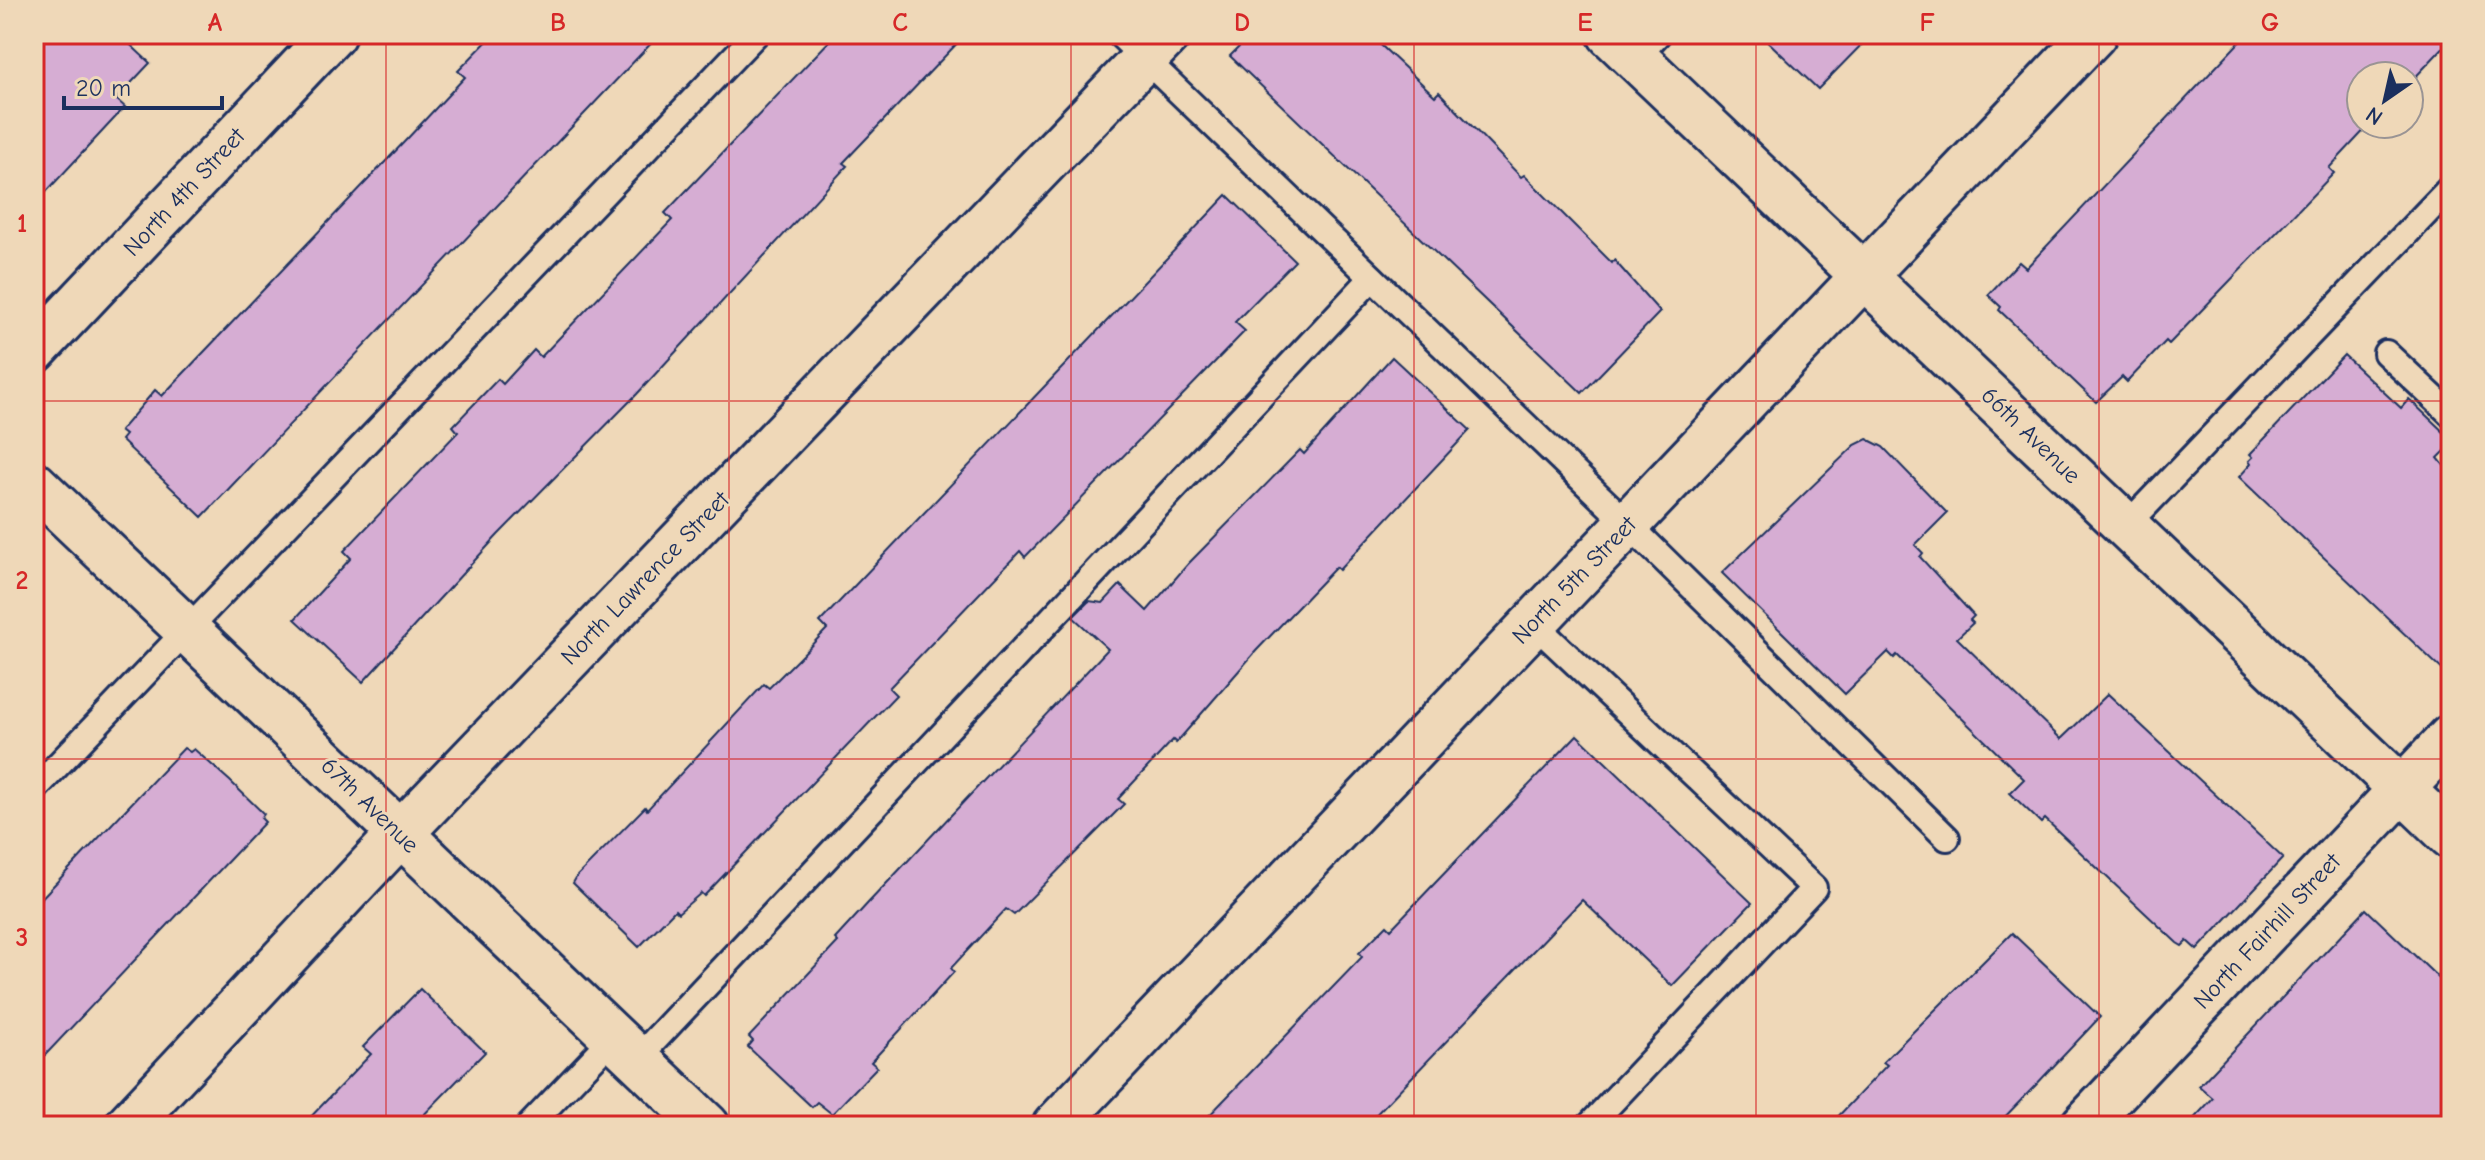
<svg xmlns="http://www.w3.org/2000/svg" width="2485" height="1160" font-family="'Comic Neue',sans-serif">
<style>
.building{fill:#d6add3;stroke:#1b2f5e;stroke-width:2}
.lines{fill:none;stroke-linecap:round;stroke-linejoin:round}
.service-casing{stroke:#1b2f5e;stroke-width:30}
.minor-casing{stroke:#1b2f5e;stroke-width:50}
.tertiary-casing{stroke:#1b2f5e;stroke-width:50}
.service{stroke:#efd8b8;stroke-width:24}
.minor{stroke:#efd8b8;stroke-width:44}
.tertiary{stroke:#efd8b8;stroke-width:44}
.grid{fill:none;stroke:#d62828;stroke-width:2;stroke-opacity:0.55}
.labels{text-anchor:middle;dominant-baseline:central;stroke-width:6;stroke-linejoin:round;paint-order:stroke}
.street-label{font-size:24px;fill:#1b2f5e;stroke:#efd8b8}
.neatline{fill:none;stroke:#d62828;stroke-width:3}
.grid-label{font-size:26px;text-anchor:middle;font-weight:bold;fill:#d62828}
</style>
<rect width="100%" height="100%" fill="#efd8b8"/>
<filter id="ink" filterUnits="userSpaceOnUse"><feTurbulence type="fractalNoise" baseFrequency=".0125" numOctaves="2"/><feDisplacementMap in="SourceGraphic" scale="16" xChannelSelector="R" yChannelSelector="G"/><feConvolveMatrix kernelMatrix="1 2 1 2 8 2 1 2 1" color-interpolation-filters="sRGB"/></filter>
<g filter="url(#ink)">
<!-- building -->
<g class="building">
<polygon points="34,34 119,34 150,63 116,99 125,107 34,205"/>
<polygon points="494,34 660,34 202,517 121,440 125,435 120,431 155,390 162,396 407,139 465,77 458,71"/>
<polygon points="836,34 966,34 843,163 847,166 637,394 498,535 363,682 295,619 351,558 344,551 458,432 453,426 498,379 503,384 534,350 541,357 672,220 665,213"/>
<polygon points="1252,34 1369,34 1435,96 1439,92 1521,177 1524,175 1612,263 1614,260 1660,312 1582,393 1230,56"/>
<polygon points="1760,34 1872,34 1818,89"/>
<polygon points="2247,34 2451,34 2451,39 2409,84 2409,76 2361,76 2361,124 2370,124 2329,168 2334,173 2169,344 2166,341 2127,382 2122,377 2096,402 1999,310 2001,307 1988,295 2019,262 2026,268"/>
<polygon points="1227,195 1295,261 1235,322 1245,331 1025,557 1020,551 889,688 896,695 704,896 701,893 678,913 675,910 639,947 573,883 577,876 645,807 647,810 764,684 769,688 799,658 827,629 820,622"/>
<polygon points="2344,355 2401,408 2409,399 2451,439 2451,445 2438,458 2451,474 2451,678 2239,477 2251,464 2249,461 2253,457 2250,454"/>
<polygon points="1392,357 1470,430 1339,570 1336,567 1256,651 1176,743 1173,740 1118,799 1124,804 1014,915 1006,909 951,968 954,972 871,1062 877,1067 832,1114 817,1102 812,1107 748,1047 753,1041 749,1037 838,942 835,939 869,902 1108,649 1073,617 1089,601 1103,603 1120,585 1147,611 1188,564 1300,450 1304,454"/>
<polygon points="1867,439 1883,447 1947,513 1915,545 1923,553 1920,557 1974,616 1970,620 1973,623 1957,638 2061,739 2108,694 2283,858 2197,950 2187,941 2182,946 2177,943 2045,819 2041,823 2010,793 2024,779 1897,655 1894,658 1888,652 1845,694 1722,573 1855,445"/>
<polygon points="1577,735 1752,903 1672,986 1582,900 1365,1126 1199,1126 1362,957 1359,953 1387,925 1391,929"/>
<polygon points="184,748 190,752 194,749 230,781 264,814 261,818 265,822 34,1067 34,906"/>
<polygon points="2366,909 2451,990 2451,1126 2187,1126 2213,1098 2199,1086"/>
<polygon points="2012,933 2100,1017 2033,1088 1996,1126 1829,1126 1887,1065 1883,1062"/>
<polygon points="420,989 485,1052 413,1126 302,1126 371,1054 363,1047"/>
</g>
<g class="lines">
<defs>
<g id="service">
<polyline points="1119,34 1628,524 1947,838"/>
<polyline points="1636,58 1658,34"/>
<polyline points="2386,353 2451,414"/>
<polyline points="2126,526 2451,187"/>
<polyline points="1533,623 1814,888 1589,1126"/>
<polyline points="34,790 756,34"/>
<polyline points="637,1059 1372,278"/>
<polyline points="529,1126 614,1037"/>
</g>
<g id="minor">
<polyline points="34,351 333,34"/>
<polyline points="34,484 707,1126"/>
<polyline points="127,1126 400,834 1168,34"/>
<polyline points="2083,1126 2451,737"/>
</g>
<g id="tertiary">
<polyline points="1610,34 2451,836"/>
<polyline points="1055,1126 2094,34"/>
</g>
</defs>
<!-- service casing -->
<use href="#service" class="service-casing"/>
<!-- minor casing -->
<use href="#minor" class="minor-casing"/>
<!-- tertiary casing -->
<use href="#tertiary" class="tertiary-casing"/>
<!-- service -->
<use href="#service" class="service"/>
<!-- minor -->
<use href="#minor" class="minor"/>
<!-- tertiary -->
<use href="#tertiary" class="tertiary"/>
</g>
</g>
<!-- grid -->
<path class="grid" d="M 386,34 L 386,1126M 729,34 L 729,1126M 1071,34 L 1071,1126M 1414,34 L 1414,1126M 1756,34 L 1756,1126M 2099,34 L 2099,1126M 34,401 L 2451,401M 34,759 L 2451,759"/>
<g class="labels">
<!-- street labels -->
<g class="street-label">
<text transform="translate(184 192) rotate(-47)">North 4th Street</text>
<text transform="translate(2031 435) rotate(44)">66th Avenue</text>
<text transform="translate(645 578) rotate(-46)">North Lawrence Street</text>
<text transform="translate(1574 580) rotate(-46)">North 5th Street</text>
<text transform="translate(370 805) rotate(44)">67th Avenue</text>
<text transform="translate(2267 931) rotate(-47)">North Fairhill Street</text>
</g>
</g>
<!-- margin -->
<rect width="2485" height="1160" fill="none" stroke="#efd8b8" stroke-width="88"/>
<!-- north arrow -->
<g transform="translate(2385 100) rotate(214)"><circle r="38" fill="#efd8b8" stroke="#9a9494" stroke-width="2"/>
<path d="M0-6L14 30L0 20L-14 30Z" fill="#1b2f5e"/>
<text y="-12" font-size="22" font-weight="bold" text-anchor="middle" fill="#1b2f5e">N</text>
</g>
<!-- scale -->
<path d="M64 96v12h158v-12" fill="none" stroke="#1b2f5e" stroke-width="4"/>
<text x="76" y="96" font-size="24" fill="#1b2f5e" stroke="#efd8b8" stroke-width="6" paint-order="stroke">20 m</text>
<rect x="44" y="44" width="2397" height="1072" class="neatline"/>
<g class="grid-label">
<text x="215" y="31">A</text>
<text x="558" y="31">B</text>
<text x="900" y="31">C</text>
<text x="1242" y="31">D</text>
<text x="1585" y="31">E</text>
<text x="1927" y="31">F</text>
<text x="2270" y="31">G</text>
<text x="22" y="232">1</text>
<text x="22" y="589">2</text>
<text x="22" y="946">3</text>
</g>
</svg>
